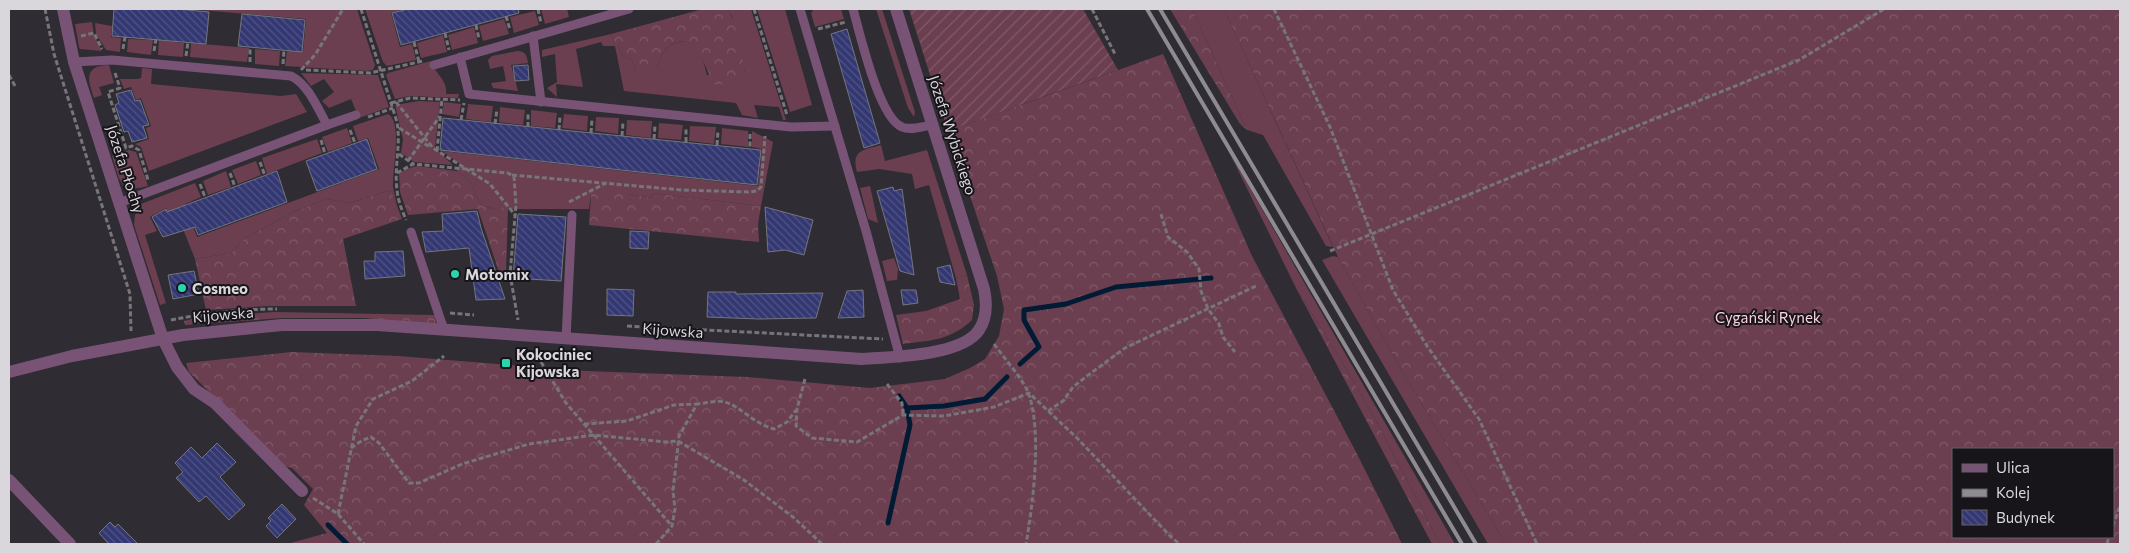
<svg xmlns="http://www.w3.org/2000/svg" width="2129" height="553" font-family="Commissioner,sans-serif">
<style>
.grass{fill:#6b3f4f}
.forest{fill:url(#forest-crowns);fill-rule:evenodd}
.garden{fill:url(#garden-furrows)}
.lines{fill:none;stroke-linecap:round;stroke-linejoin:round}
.stream{stroke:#021b35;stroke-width:5}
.building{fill:url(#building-back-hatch);stroke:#73757e}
.path{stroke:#77747a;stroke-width:3;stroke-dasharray:5 2.5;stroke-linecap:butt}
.service{stroke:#795375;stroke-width:9}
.minor{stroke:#795375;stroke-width:12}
.tertiary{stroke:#795375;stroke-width:12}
.rail{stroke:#8e8b91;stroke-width:4}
.poi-dot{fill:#28d5ad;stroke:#171519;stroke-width:2}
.labels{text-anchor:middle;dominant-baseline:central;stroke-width:4;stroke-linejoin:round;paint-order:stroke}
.street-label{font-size:15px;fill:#d9d7dc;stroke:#171519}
.poi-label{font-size:15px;font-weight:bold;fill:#d9d7dc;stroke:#171519;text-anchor:start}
.park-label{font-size:15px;fill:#fdd2e0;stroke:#171519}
</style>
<defs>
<pattern id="forest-crowns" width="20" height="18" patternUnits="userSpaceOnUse" patternTransform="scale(1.25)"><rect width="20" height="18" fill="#6b3f4f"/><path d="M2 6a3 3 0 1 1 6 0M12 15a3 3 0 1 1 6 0" fill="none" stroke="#805a68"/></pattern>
<pattern id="garden-furrows" width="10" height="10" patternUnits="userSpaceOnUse" patternTransform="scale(1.25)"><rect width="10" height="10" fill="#6b3f4f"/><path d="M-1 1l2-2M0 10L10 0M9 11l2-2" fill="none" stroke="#805a68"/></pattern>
<pattern id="building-back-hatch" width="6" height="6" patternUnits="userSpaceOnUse" patternTransform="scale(1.25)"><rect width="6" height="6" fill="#343872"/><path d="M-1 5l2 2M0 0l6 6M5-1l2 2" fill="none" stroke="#515486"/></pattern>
</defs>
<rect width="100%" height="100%" fill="#2f2c33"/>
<!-- grass -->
<g class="grass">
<polygon points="188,9 357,9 375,65 373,70 365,71 285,66 287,51 303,52 306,19"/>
<polygon points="365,9 403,9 391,13 400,47 412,44 416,60 387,66 383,62"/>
<polygon points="541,9 567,9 569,17 545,24"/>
<path d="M 729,9 L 751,9 L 786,120 L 783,120 L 779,107 L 754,105 L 758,118 L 742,115 L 736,103 L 624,91 L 615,46 L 603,46 L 601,42 L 576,49 L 583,87 L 556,84 L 557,97 L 547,88 L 557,82 L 555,54 L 542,57 L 542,50 L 611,34 L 615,45 L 618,46 L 623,56 L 632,60 L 636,71 L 657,67 C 663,46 673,40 694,41 L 701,53 L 707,75 L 745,73 L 732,16 L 728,11 Z"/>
<polygon points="757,9 785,9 812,105 790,112"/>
<polygon points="814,9 841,9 844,19 815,27 811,13"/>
<polygon points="876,9 882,9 915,112 914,117 908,108"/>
<polygon points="1192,9 1224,9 1333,247 1326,246 1263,135 1247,130"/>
<polygon points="535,11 539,25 514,33 510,17"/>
<polygon points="504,19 509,34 483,41 479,26"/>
<polygon points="92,22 94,35 102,51 80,49 79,47 75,24"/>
<polygon points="95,23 112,26 111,37 121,38 120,52 106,50 96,34"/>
<polygon points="474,27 478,43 452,50 448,35"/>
<polygon points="443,35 447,52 421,58 417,43"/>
<polygon points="128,39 153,40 151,55 127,52"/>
<polygon points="159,40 184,43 183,57 158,55"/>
<polygon points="191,43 249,48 247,62 190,57"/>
<polygon points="255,49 280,51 279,66 255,64"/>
<path d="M 517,51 C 525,51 527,55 528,63 L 511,65 L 518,91 L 493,88 L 491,83 L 506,81 L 503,66 L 490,69 L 488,60 L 492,56 Z"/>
<path d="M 431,61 C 435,74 448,80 446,94 L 459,94 L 458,98 L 410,96 L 395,99 L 386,75 L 388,73 Z"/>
<path d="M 109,65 L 114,83 L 99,87 L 102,95 L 94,98 C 88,80 83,66 109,65 Z"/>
<polygon points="142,68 152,69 151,84 281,96 296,94 307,112 149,171 141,147 135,144 149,139 146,128 151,126 141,98 136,100 131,87 124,89 120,79 137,79 141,78"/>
<polygon points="301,73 378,75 389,107 359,118 351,99 329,108 322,101 334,92 324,79 311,86"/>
<polygon points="419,101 440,102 435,148 453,165 414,162 401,153 403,140 395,105"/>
<polygon points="444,102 461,104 459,117 442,114"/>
<polygon points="468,104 493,106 491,122 466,119"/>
<polygon points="500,107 525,110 523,125 499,122"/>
<polygon points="531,110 557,113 555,128 531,126"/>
<path d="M 388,114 C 403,122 392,171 393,187 C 394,193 396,200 397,206 L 391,190 L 350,203 L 327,199 L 293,212 L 245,238 L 231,253 L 195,259 L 181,224 L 175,225 L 166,208 L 150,217 L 157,231 L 145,235 L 166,303 L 160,305 L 134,225 L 135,215 L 141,204 L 195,183 L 201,197 L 185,204 L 197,237 L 379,169 L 368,138 L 358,141 L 353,126 Z"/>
<polygon points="564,114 588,116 587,131 562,128"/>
<polygon points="596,117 619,118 618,134 595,131"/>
<polygon points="627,120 652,121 651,138 626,135"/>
<polygon points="659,123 683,125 681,140 658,138"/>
<polygon points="690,126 716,127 714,144 689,141"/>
<polygon points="347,128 352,143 328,152 322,137"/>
<polygon points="722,128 748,131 748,147 721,144"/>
<polygon points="752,131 773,142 761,206 652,193 651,198 628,194 591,194 589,209 495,209 481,205 469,180 457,171 460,164 442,151 758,186 762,149 752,147"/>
<polygon points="317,139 322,153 267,174 262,158"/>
<path d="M 881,145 L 885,161 L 927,150 L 967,275 L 956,278 L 929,185 L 915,189 L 912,174 L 879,169 L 857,172 C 851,150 863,150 881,145 Z"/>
<path d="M 129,150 L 136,152 L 148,186 C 118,194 120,180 112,156 Z"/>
<polygon points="1229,152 1455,544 1440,544 1380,428 1347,370 1297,290"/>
<polygon points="256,161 261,175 238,184 232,170"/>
<polygon points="226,171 231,187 208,195 203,181"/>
<polygon points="870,186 878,223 868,219 860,188"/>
<polygon points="1333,256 1338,257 1398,364 1506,544 1488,544 1322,260"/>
<polygon points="894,258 898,269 897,280 887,281 882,261"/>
</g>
<!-- forest -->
<g class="forest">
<path d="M 703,9 L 727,9 C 739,25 742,53 745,73 L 717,87 C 706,73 703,56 693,41 C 673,40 663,46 657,67 L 647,71 L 636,71 L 632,60 L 623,56 L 618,46 L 615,46 L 611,34 Z"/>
<polygon points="1170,9 1192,9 1247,130 1240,124"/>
<path d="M 1224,9 L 2120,9 L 2120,544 L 1506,544 L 1398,364 L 1338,257 ZM 2113,449 L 2113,537 L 1953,537 L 1953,449 Z"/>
<polygon points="1163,54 1252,256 1356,452 1402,544 287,544 327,533 304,505 313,489 292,468 284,466 189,372 186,363 291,352 398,356 586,371 747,377 870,388 945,379 970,368 985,359 999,336 1004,309 997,276 948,131"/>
<polygon points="417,166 457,171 469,180 481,205 495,209 508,208 506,273 500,275 478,209 408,215 400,192 399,173 410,168"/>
<polygon points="603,187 628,194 651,198 652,193 761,206 758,224 759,242 589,225 591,194"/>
<polygon points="391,190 402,219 343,239 356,306 267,306 206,310 195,259 231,253 245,238 293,212 327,199 350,203"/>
<path d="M 967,275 L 974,305 L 972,320 C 949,341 932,340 903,344 L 896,315 L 926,311 L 960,299 L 956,278 Z"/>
<polygon points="1297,290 1347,370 1380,428 1440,544 1432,544"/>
<polygon points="275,312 435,315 436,325 364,318 282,318 185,325 184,321 199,317"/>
</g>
<!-- garden -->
<polygon class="garden" points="909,9 1083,9 1118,70 948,131"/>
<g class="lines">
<!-- stream -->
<g class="stream">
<polyline points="1020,364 1039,347 1024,320 1024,310 1066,304 1116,287 1211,278"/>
<polyline points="899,396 907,408 944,406 985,399 1007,377"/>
<polyline points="888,523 910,425 907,408"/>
<polyline points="328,525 347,544"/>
</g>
</g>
<!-- building -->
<g class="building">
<polygon points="114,9 177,9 209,12 206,44 112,36"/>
<polygon points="408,9 518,9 519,13 401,45 392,13"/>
<polygon points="242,14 305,20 302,52 238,46"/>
<polygon points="847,29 880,143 864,148 831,34"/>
<polygon points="528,65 529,80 515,81 513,66"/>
<polygon points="131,90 135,101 140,100 149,125 143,126 147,138 132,142 128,131 124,132 115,105 119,103 116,94"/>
<polygon points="443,118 761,150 757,185 440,150"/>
<polygon points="367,139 377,169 317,191 306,161"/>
<polygon points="277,171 287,202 198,235 195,227 163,237 152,217 166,209 167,212"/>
<polygon points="893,187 894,191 902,189 914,275 900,271 877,191"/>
<polygon points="765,207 813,220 804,255 785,250 768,252"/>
<polygon points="477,211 481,228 505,299 476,300 469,248 426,252 422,232 443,231 442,214"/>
<polygon points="518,214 566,217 561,281 513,278"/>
<polygon points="630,231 649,232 648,249 630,248"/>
<polygon points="403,251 405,276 365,279 364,261 375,261 375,252"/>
<polygon points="950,265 955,285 940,282 937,268"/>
<polygon points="194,271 199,294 173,299 168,275"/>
<polygon points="607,289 634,290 633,316 607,315"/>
<polygon points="863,290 864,317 838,318 847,291"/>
<polygon points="901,290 916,290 918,303 903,305"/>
<polygon points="708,292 736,292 736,294 823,293 816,318 759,319 707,317"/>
<polygon points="217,443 236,462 220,477 245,505 229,520 206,496 199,502 176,478 183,472 175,463 191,447 202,458"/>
<polygon points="282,504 296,519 277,538 266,526 271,521 268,518"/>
<polygon points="110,522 115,527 118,524 138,544 109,544 99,533"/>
</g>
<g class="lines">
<!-- path -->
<g class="path">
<polyline points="45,9 54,54 130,294 131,331"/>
<path d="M 361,9 L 397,122 C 401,145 394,167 397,190 C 398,201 402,210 406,220"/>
<polyline points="538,9 541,23"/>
<polyline points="754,9 787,115"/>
<polyline points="1092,9 1115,54"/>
<polyline points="1274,9 1330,127 1393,290 1427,346 1479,419 1537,544"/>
<polyline points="506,16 510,30"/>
<polyline points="476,25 479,39"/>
<polyline points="818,29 846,22"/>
<polyline points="445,33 449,50"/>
<polyline points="81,36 94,33 102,49"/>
<polyline points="414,42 419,62"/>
<polyline points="123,49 125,37"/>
<polyline points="154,51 156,39"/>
<polyline points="186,56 188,42"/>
<polyline points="250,62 250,47"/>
<polyline points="283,64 284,50"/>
<polyline points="301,70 315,55 343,9"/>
<polyline points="306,70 370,73 423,61"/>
<polyline points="115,73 120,88 108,92 126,148 132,146 139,150 148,180"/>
<polyline points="9,75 15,86"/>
<polyline points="396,102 433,148 490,184 515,215"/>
<polyline points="391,103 410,98 460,100"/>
<polyline points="368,117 393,108"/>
<polyline points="461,120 464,103"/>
<polyline points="495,124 497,109"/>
<polyline points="528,127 528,113"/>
<polyline points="399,128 430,147"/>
<polyline points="350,130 355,143"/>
<polyline points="559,130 560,116"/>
<polyline points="591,133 592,119"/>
<polyline points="750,134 750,149"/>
<polyline points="622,136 623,122"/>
<polyline points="654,139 655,125"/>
<polyline points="321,140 325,154"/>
<polyline points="686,142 686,128"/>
<polyline points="717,145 718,131"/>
<polyline points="437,151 442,99"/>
<polyline points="399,154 413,164"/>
<polyline points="408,161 440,116"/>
<polyline points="260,162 265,176"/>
<polyline points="230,173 235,187"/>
<polyline points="397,173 413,164 508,173 514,177 516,205 510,274 518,320"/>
<polyline points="512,175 682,190 748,192 757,191 761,187 765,136"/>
<polyline points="200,184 205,197"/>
<polyline points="569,202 606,183"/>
<polyline points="1161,214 1168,237 1187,252 1199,269 1201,291 1208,309 1219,324 1223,337 1235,352"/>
<polyline points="1330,251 1799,60 1884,9"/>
<polyline points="450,313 474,315"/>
<path d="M 171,320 C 206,313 241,309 277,309"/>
<polyline points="627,326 883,339"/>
<path d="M 994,344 C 1003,357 1025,381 1029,395 C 1042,433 1033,504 1026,544"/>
<polyline points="541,362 566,403 671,525"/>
<polyline points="805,379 797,409 796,426 812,438 857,442 903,415 944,416 994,407 1029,393 1077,438 1172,538 1180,544"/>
<polyline points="887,384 902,403 903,415"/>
<polyline points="1048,411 1063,401 1073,387 1087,376 1125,348 1258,285"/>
<polyline points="584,424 627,421 674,405 697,404"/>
<polyline points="351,448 363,440 371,437 379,443 409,483 419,483 462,464 529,444 594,435 665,442 678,441 744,480 793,517 822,544"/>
<polyline points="313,498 338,514 364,544"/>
<polyline points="338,514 356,426 373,399 412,381 444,356"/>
<polyline points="2113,526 2120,506"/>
<path d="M 656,544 L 672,526 L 675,509 L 673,491 L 679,436 L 697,404 C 706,403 716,400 725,402 C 740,406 754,424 774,429 L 787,422 L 796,410"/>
<polyline points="2107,544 2109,537"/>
</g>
<!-- service -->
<g class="service">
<polyline points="800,9 866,231 900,358"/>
<path d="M 853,9 C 860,34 879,118 902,127 C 911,131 923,126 932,125"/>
<polyline points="533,36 541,102"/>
<polyline points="460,57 469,94 791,127 835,126"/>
<path d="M 74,62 L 112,60 L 291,76 C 309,85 318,109 327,125 L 119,203"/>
<polyline points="434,65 629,9"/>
<polyline points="327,125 356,115"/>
<polyline points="411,232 444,330"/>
<polyline points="566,339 572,215"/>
</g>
<!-- minor -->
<polyline class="minor" points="63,9 74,62 163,339 177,367 194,389 215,403 302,491"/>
<!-- tertiary -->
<g class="tertiary">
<path d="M 9,372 L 72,356 L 183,335 L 282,325 L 377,325 L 862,359 C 891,357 962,356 979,330 C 987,318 987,303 984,289 L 896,9"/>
<polyline points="9,480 70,544"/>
</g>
<!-- rail -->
<g class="rail">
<polyline points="1147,9 1462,544"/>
<polyline points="1160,9 1476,544"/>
</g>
</g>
<!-- markers -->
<g class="poi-dot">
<circle cx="455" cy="274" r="5"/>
<circle cx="182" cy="288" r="5"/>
<rect x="501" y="358" width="10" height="10" rx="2.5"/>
</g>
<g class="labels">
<!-- street labels -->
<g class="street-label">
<text transform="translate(953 135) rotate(72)">Józefa Wybickiego</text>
<text transform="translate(126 169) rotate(72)">Józefa Płochy</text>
<text transform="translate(223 314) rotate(-5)">Kijowska</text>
<text transform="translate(673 330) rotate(4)">Kijowska</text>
</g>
<!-- poi labels -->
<g class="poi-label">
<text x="465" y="274">Motomix</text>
<text x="192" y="288">Cosmeo</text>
<text x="516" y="354">Kokociniec<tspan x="516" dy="17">Kijowska</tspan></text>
</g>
<!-- park labels -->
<g class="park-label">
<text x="1768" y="317">Cygański Rynek</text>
</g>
</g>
<!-- border -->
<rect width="2129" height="553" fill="none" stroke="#d9d7dc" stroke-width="20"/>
<!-- legend -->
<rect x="1952" y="448" width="162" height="90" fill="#171519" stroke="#656367"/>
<rect x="1962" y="464" width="25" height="8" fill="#795375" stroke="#656367"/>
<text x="1996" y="473" font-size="15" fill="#d9d7dc">Ulica</text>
<rect x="1962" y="489" width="25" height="8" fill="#8e8b91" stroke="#656367"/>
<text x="1996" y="498" font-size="15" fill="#d9d7dc">Kolej</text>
<rect x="1962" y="510" width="25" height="15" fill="url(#building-back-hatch)" stroke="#656367"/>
<text x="1996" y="523" font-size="15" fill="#d9d7dc">Budynek</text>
</svg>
